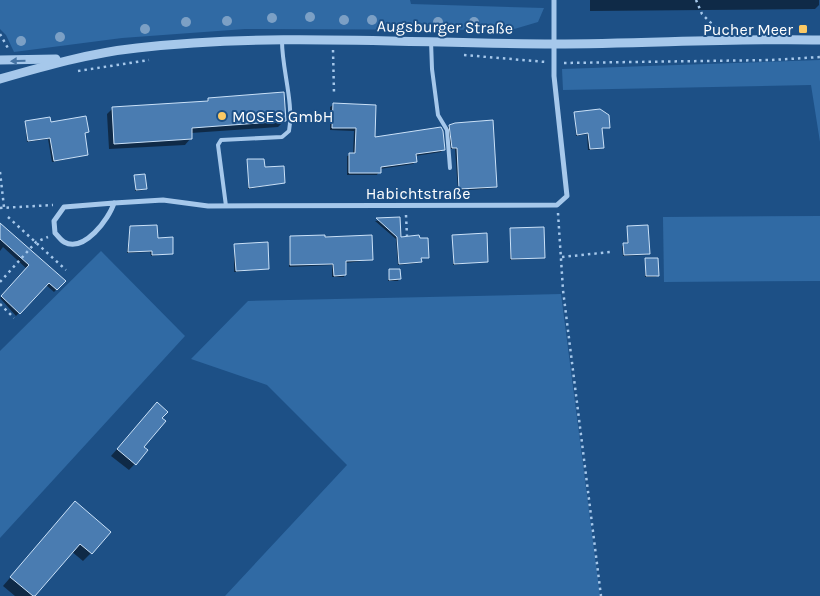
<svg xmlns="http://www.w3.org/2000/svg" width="820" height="596" font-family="Karla,sans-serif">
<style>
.green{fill:#306aa4}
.shadow{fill:#0007}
.building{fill:#4a7cb1;stroke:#cae1f8}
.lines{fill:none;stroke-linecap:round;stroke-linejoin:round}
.path{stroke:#a6c8eb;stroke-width:2.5;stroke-dasharray:2.5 4;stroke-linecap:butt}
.service{stroke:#a6c8eb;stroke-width:4}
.minor{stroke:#a6c8eb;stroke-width:5}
.tertiary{stroke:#a6c8eb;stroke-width:9}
.tree{fill:#7ca0c5}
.oneway{fill:#4674a4}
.poi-dot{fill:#fbc964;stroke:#1d5086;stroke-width:2}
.labels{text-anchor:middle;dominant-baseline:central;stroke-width:4;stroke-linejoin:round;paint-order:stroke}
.street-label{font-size:16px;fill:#fff;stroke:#1d5086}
.poi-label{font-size:16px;fill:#fff;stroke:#1d5086;text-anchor:end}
</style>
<rect width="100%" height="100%" fill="#1d5086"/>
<!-- green -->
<g class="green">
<polygon points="0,0 410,0 411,4 544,8 538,22 511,30 245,29 122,38 14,52 6,35 0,29"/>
<polygon points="820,60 820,142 811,85 563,90 562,69"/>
<polygon points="820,216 820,281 664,282 663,217"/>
<polygon points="101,251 185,336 0,538 0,351"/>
<polygon points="561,294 600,596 225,596 347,465 267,385 191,359 248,301"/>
</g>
<!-- shadow -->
<g class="shadow">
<polygon points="590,0 819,0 819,5 815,9 590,11"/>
<polygon points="209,99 284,121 278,127 191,133 191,138 185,145 109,149 107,114 113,108 206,102"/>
<polygon points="333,105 373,138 443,149 441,152 415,156 416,161 413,164 380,169 377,175 347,175 347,156 353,154 354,131 330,130 330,107"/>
<polygon points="575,113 609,127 601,129 601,149 588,150 587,134 576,136"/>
<polygon points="25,122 50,123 87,132 84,134 87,155 52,162 48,139 27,142"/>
<polygon points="449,126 496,186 494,188 458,191 455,149 451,149 448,128"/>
<polygon points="248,161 264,168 283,183 248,189"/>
<polygon points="135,177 146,189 144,190 135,191"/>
<polygon points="399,218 400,238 428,257 420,259 419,263 398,265 396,239 375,221"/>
<polygon points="130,227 157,240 172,253 151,256 150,252 127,253"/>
<polygon points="628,227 648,253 647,255 623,256 622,246 627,244"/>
<polygon points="511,229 544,258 510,260"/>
<polygon points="0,230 64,281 54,292 46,285 16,316 0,298 27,269 3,247 0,251"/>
<polygon points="370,236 372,260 345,263 344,277 332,277 332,265 289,267 290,237"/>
<polygon points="453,236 487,261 453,265"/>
<polygon points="234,245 268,269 234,272"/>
<polygon points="645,260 658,275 656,277 645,277"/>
<polygon points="390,270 399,279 398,281 388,281"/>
<polygon points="157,403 142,447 147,451 129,470 111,456"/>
<polygon points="67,511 91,553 83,561 71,551 34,596 15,596 3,586"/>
</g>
<!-- building -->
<g class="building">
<polygon points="284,92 286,121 192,128 192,139 114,144 112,107 208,101 208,98"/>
<polygon points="333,103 376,105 375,137 441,127 443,131 445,150 416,154 417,162 381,167 381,173 349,173 349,153 355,153 356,128 332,128"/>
<polygon points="600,109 609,115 610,128 602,128 604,148 590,149 588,133 577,135 574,112"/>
<polygon points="86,116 89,132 85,133 88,155 54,161 50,138 28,141 25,121 50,117 51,122"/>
<polygon points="493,120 497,187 459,189 457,148 452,148 449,125 455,123"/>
<polygon points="247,159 264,159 265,167 284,166 285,183 249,188"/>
<polygon points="145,174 147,189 136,190 134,175"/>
<polygon points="400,217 401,237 419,235 420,238 428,238 429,258 421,258 422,262 399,264 397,237 376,218"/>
<polygon points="0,223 66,281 57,290 49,283 20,314 1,296 29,265 0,239"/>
<polygon points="157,225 158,238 173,237 173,254 152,255 152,251 128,252 130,226"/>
<polygon points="648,225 650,254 624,255 623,243 628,243 627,226"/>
<polygon points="544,227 545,258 511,259 510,228"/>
<polygon points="487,233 488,262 454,264 452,235"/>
<polygon points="325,235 325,237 372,235 373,260 346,261 346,275 334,276 333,264 290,265 290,236"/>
<polygon points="268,242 269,269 236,271 234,244"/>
<polygon points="645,258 658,258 659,276 646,276"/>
<polygon points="389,269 400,269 401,279 389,280"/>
<polygon points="157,402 168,412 162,418 166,421 144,447 148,450 136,465 117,449"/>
<polygon points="75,501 111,532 92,554 80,544 35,596 33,596 10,577"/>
</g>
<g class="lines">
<!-- path -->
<g class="path">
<polyline points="696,0 702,14 716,28"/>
<polyline points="0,34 9,50"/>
<polyline points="333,50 334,93"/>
<polyline points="464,55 546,62"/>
<polyline points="564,63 772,60 820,57"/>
<polyline points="78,71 149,60"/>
<polyline points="0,172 4,207"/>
<polyline points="0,208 53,205"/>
<polyline points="558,213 563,290 601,596"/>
<polyline points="406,215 407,236"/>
<polyline points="8,217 66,270"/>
<polyline points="562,257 610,252"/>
<polyline points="0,282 36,242 48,237"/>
<polyline points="0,304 14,318"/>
</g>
<!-- service -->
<g class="service">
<polyline points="431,41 432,69 438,115 447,130 450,168"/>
<path d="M 226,206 L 218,145 L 221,140 L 282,137 L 289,131 C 294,102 282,70 282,41"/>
</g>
<!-- minor -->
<g class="minor">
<polyline points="114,203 163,200 208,206 557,205 567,196 554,76 554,0"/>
<path d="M 114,203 C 109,219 84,253 64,242 C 61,240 58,236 55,233 L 54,221 L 64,207 Z"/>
</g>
<!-- tertiary -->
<g class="tertiary">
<polyline points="0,60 56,59"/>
<path d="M 0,79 C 45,66 90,53 137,48 C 276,32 416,44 555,44 C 643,44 732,38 820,40"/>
</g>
</g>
<!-- trees -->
<g class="tree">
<circle cx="310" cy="17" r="5"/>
<circle cx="272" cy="18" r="5"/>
<circle cx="344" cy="20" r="5"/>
<circle cx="372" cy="20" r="5"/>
<circle cx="227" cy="21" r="5"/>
<circle cx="186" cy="22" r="5"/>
<circle cx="438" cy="22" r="5"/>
<circle cx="474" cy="22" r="5"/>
<circle cx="145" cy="29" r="5"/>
<circle cx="60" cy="37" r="5"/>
<circle cx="21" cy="41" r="5"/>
</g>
<!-- one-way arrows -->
<defs><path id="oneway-solid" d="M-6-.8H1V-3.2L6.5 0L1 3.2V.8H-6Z" transform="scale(1.25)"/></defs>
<use class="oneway" href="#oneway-solid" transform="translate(18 61) rotate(178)"/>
<!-- markers -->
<g class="poi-dot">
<rect x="798" y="24" width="10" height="10" rx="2.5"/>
<circle cx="222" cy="116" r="5"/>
</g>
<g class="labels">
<!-- street labels -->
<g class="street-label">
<text transform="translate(445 27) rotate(1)">Augsburger Straße</text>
<text x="418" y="193">Habichtstraße</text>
</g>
<!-- poi labels -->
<g class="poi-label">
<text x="793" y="29">Pucher Meer</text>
<text x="232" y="116" text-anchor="start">MOSES GmbH</text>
</g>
</g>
</svg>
